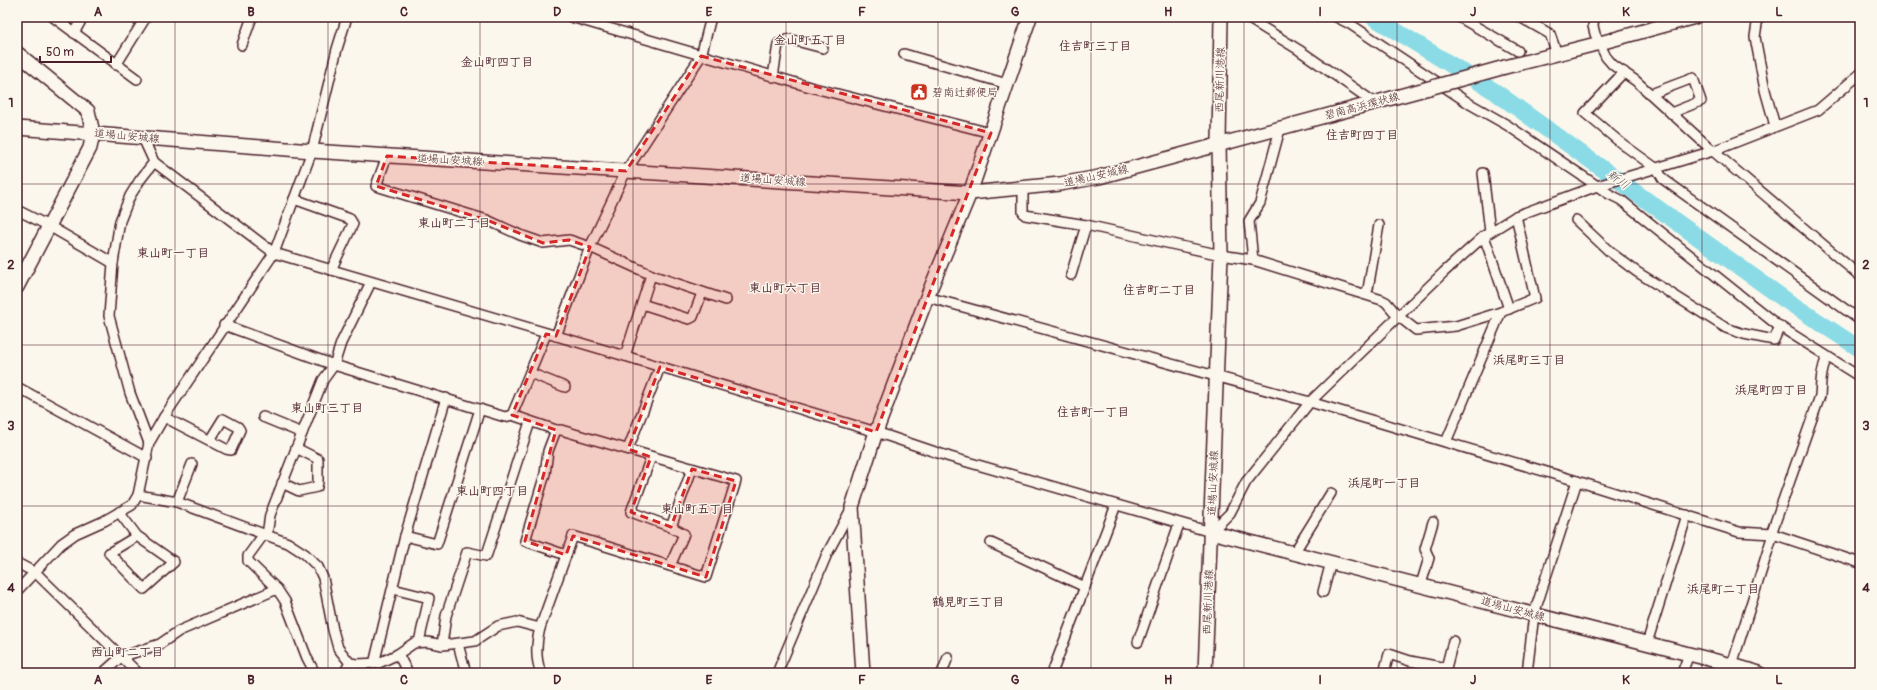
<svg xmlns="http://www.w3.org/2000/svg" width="1877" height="690" font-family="Pangolin,'Klee One',sans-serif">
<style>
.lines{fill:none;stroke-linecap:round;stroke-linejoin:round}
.river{stroke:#8bdbe6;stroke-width:17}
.street-casing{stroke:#4a1f2b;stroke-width:12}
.secondary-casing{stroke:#4a1f2b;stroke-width:16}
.street{stroke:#fbf7ec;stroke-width:9}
.secondary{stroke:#fbf7ec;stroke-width:13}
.secondary-bridge-casing{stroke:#4a1f2b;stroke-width:16;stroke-linecap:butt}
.secondary-bridge{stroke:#fbf7ec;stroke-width:13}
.marked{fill:#d62828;fill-opacity:0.2;stroke:#d62828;stroke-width:3;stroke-dasharray:8 5;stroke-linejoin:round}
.grid{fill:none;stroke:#4a1f2b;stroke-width:1;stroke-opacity:0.55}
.labels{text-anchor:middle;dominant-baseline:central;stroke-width:3;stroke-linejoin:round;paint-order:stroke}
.street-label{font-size:11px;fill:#4a1f2b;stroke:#fbf7ec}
.poi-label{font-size:11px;fill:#4a1f2b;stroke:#fbf7ec;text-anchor:start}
.neighbourhood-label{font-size:12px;font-weight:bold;fill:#4a1f2b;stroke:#fbf7ec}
.water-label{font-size:12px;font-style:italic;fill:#5a4e5a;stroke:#fbf7ec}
.neatline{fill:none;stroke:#4a1f2b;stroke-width:1.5}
.grid-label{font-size:13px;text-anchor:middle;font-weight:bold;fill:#4a1f2b}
</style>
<rect width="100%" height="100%" fill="#fbf7ec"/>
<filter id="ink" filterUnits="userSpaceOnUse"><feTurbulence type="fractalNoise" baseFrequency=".025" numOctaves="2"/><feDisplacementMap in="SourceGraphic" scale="8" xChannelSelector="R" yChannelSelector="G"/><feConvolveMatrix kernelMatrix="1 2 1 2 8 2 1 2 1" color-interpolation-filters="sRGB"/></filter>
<g filter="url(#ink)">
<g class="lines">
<!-- river -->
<polyline class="river" points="1373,17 1494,91 1787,301 1860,349"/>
<defs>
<g id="street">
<polyline points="53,17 137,79"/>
<polyline points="571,17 810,87 991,133"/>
<polyline points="1246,17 1299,50 1375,103"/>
<polyline points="1336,17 1350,24 1470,104 1507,125 1609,194 1621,200 1776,324 1860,377"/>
<polyline points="1459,17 1518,51"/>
<polyline points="1520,17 1550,34 1557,54"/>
<polyline points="1594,17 1593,26 1595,34 1606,57 1613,65 1636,81 1713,151 1860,276"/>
<polyline points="1758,17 1755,37 1765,90 1775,126"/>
<polyline points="74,33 83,17"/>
<polyline points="242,45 252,17"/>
<polyline points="904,54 1007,84"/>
<polyline points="116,65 146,17"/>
<polyline points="1624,72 1585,113 1621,143 1657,169 1663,179 1860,320"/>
<polyline points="773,77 778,44 789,39 823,48"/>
<polyline points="1651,94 1693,78 1701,101 1671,113"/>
<polyline points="143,138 154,162 274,253 625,356 876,432 950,457 1211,532 1230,513 1246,482 1310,402 1444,272 1484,236 1516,216 1597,186 1713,151 1818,110 1860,74"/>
<polyline points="387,156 376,186 487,220 520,235 543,243 569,240 590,247 654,276 726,300"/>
<polyline points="1483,173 1490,232"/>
<polyline points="1023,189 1023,212 1025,215 1086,225 1221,255 1253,260 1382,300 1386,302 1398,316 1416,330 1456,326 1501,312 1535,298 1516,216"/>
<polyline points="294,199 350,219 353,224 331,270"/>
<polyline points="17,210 49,226 113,263"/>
<polyline points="1576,220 1610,252 1637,272 1726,328 1744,334 1774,340 1780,326"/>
<polyline points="1484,236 1509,309"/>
<polyline points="1253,260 1249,221 1260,203 1280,129"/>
<polyline points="1071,275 1086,225"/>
<polyline points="1364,294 1368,289 1379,225"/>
<polyline points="927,297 1310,402 1577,481 1739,532 1773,534 1860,563"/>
<polyline points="642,304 689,319 693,317 702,293"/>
<polyline points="224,325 334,365 505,417 512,415 556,430 561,430 736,481 706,577 670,566"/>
<polyline points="556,336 590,247 626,171 701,56 711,17"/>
<polyline points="625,356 651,275"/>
<polyline points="530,373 565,387"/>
<polyline points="17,387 147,458"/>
<polyline points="512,415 546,334"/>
<polyline points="164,417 226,449 231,450 240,430 238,427 223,419 210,440"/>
<polyline points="263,417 302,433"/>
<polyline points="556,430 548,451 545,474 525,541 566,555"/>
<polyline points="1446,442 1501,312"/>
<polyline points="149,443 130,393 109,316 113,263 120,221 130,196 140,180 154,162"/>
<polyline points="628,449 660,367"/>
<polyline points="282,483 299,491 317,487 318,482 318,459 296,448"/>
<path d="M 138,495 L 177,502 L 288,543 L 305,554 L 318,567 L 323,578 L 333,630 L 338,648 L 350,663 L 357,664 L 379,663 L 398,654 L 414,643 L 427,642 L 443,645 L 475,641 L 498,626 L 517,622 L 540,628 C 536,643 535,658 541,673"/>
<polyline points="177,502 192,464"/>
<polyline points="119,512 137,536 174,562 144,589 109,553 137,536"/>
<polyline points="671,527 692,469"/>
<polyline points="264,534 248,556 248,561 277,589 285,601 307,658 315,673"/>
<path d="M 1771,534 L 1820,396 C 1821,382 1821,370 1827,357"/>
<polyline points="267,535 270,515 323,380 334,365 341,343 371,282"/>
<polyline points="405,536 437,544 480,409"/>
<polyline points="991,543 1085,587"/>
<polyline points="1294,553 1331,493"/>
<polyline points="17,563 36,573 138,673"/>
<polyline points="1421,584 1429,558 1425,549 1433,522"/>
<polyline points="393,589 429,598 419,642"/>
<polyline points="17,591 61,544 75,534 104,521 132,505 138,495 149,443 164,417 274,253 312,151 337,49 347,17"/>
<polyline points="1323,592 1331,562"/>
<polyline points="540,628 573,536 670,566 684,534 671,527 631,512 651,457"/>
<polyline points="1138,642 1179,524"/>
<polyline points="1647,643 1687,515"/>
<polyline points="458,644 466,673"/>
<polyline points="442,645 446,616 467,552 486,556 487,554 530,422"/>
<polyline points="398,654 408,673"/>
<polyline points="374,664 405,536 446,398"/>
<polyline points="1732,665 1773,534"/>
<polyline points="1446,668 1453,641"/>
<polyline points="103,673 121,657 160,644 179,631 277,589"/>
<polyline points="344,673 350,663"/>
<polyline points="777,673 827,554 851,509"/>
<polyline points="942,673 948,657"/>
<polyline points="1052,673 1116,505"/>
<polyline points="1384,673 1389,654 1410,661 1446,668 1445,673"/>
<polyline points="1527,673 1534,614 1577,481"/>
<polyline points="1682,673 1689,654"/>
</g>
<g id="secondary">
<polyline points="17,53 88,111 93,133 90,148 17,287"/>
<polyline points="1505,67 1600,43 1695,17"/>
<polyline points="17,128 312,151 970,193 1060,184 1099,177 1429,88"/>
<polyline points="1211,532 1732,665 1759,673"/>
<polyline points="863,673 852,507 876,432 927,297 970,193 1030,17"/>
<polyline points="1205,673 1221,255 1219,143 1221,17"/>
</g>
</defs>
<!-- street casing -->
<use href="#street" class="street-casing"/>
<!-- secondary casing -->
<use href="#secondary" class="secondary-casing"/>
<!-- street -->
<use href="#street" class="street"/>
<!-- secondary -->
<use href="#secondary" class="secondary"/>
<defs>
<polyline id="secondary-bridge" points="1429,88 1505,67"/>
</defs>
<!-- secondary-bridge casing -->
<use href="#secondary-bridge" class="secondary-bridge-casing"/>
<!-- secondary-bridge -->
<use href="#secondary-bridge" class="secondary-bridge"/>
</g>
</g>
<!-- marked area -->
<path class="marked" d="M 701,56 L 991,133 L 876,432 L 660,367 L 628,449 L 651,457 L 631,512 L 671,527 L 692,469 L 736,481 L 706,577 L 573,536 L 566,555 L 525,541 L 556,430 L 512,415 L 546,334 L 556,336 L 590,247 L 569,240 L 543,243 L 487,220 L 376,186 L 387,156 L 626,171 Z"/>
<!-- grid -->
<path class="grid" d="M 175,17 L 175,673M 328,17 L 328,673M 480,17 L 480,673M 633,17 L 633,673M 786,17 L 786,673M 938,17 L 938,673M 1091,17 L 1091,673M 1244,17 L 1244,673M 1397,17 L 1397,673M 1550,17 L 1550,673M 1702,17 L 1702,673M 17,184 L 1860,184M 17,345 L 1860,345M 17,506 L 1860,506"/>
<!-- icons -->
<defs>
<symbol id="civic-square" viewBox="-11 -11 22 22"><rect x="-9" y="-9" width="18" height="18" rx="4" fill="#c8321e" stroke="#fbf7ec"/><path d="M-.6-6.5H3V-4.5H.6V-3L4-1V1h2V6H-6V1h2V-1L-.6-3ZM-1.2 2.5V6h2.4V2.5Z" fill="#fff"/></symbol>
</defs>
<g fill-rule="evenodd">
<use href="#civic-square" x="909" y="82" width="20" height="20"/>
</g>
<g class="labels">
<!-- street labels -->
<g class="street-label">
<text transform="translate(1220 80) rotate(-89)">西尾新川港線</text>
<text transform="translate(1362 106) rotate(-15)">碧南高浜環状線</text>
<text transform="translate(127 136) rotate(5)">道場山安城線</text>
<text transform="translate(450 160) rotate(3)">道場山安城線</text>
<text transform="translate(1096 176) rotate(-13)">道場山安城線</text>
<text transform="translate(773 180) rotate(4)">道場山安城線</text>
<text transform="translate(1213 483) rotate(-88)">道場山安城線</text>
<text transform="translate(1208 602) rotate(-88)">西尾新川港線</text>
<text transform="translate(1513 609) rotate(15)">道場山安城線</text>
</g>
<!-- poi labels -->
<g class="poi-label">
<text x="932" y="92">碧南辻郵便局</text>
</g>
<!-- neighbourhood labels -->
<g class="neighbourhood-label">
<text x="810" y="40">金山町五丁目</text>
<text x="1095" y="46">住吉町三丁目</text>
<text x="497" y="62">金山町四丁目</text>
<text x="1362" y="135">住吉町四丁目</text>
<text x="454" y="223">東山町二丁目</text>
<text x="173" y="253">東山町一丁目</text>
<text x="785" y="288">東山町六丁目</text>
<text x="1159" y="290">住吉町二丁目</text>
<text x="1529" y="360">浜尾町三丁目</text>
<text x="1771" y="390">浜尾町四丁目</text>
<text x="327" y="408">東山町三丁目</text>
<text x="1093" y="412">住吉町一丁目</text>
<text x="1384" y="483">浜尾町一丁目</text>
<text x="492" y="491">東山町四丁目</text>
<text x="697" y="509">東山町五丁目</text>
<text x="1723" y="589">浜尾町二丁目</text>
<text x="968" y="602">鶴見町三丁目</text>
<text x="127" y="652">西山町二丁目</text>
</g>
<!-- water labels -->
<g class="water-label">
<text transform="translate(1618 180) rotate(36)">新川</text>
</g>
</g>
<!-- margin -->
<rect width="1877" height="690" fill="none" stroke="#fbf7ec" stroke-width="44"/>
<!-- scale -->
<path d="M40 56v6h71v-6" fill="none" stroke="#4a1f2b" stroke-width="2"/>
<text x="46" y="56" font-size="12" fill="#4a1f2b" stroke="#fbf7ec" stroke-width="3" paint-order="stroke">50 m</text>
<rect x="22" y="22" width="1833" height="646" class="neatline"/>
<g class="grid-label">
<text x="98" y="16">A</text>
<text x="251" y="16">B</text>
<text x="404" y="16">C</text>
<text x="557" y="16">D</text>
<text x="709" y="16">E</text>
<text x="862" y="16">F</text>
<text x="1015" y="16">G</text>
<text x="1168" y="16">H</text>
<text x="1320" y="16">I</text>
<text x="1473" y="16">J</text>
<text x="1626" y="16">K</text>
<text x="1779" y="16">L</text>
<text x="11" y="107">1</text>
<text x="1866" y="107">1</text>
<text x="11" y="269">2</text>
<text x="1866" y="269">2</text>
<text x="11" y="430">3</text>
<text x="1866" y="430">3</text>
<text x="11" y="592">4</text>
<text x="1866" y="592">4</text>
<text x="98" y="684">A</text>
<text x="251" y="684">B</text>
<text x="404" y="684">C</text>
<text x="557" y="684">D</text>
<text x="709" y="684">E</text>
<text x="862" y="684">F</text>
<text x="1015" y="684">G</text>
<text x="1168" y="684">H</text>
<text x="1320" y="684">I</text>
<text x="1473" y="684">J</text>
<text x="1626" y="684">K</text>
<text x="1779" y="684">L</text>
</g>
</svg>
